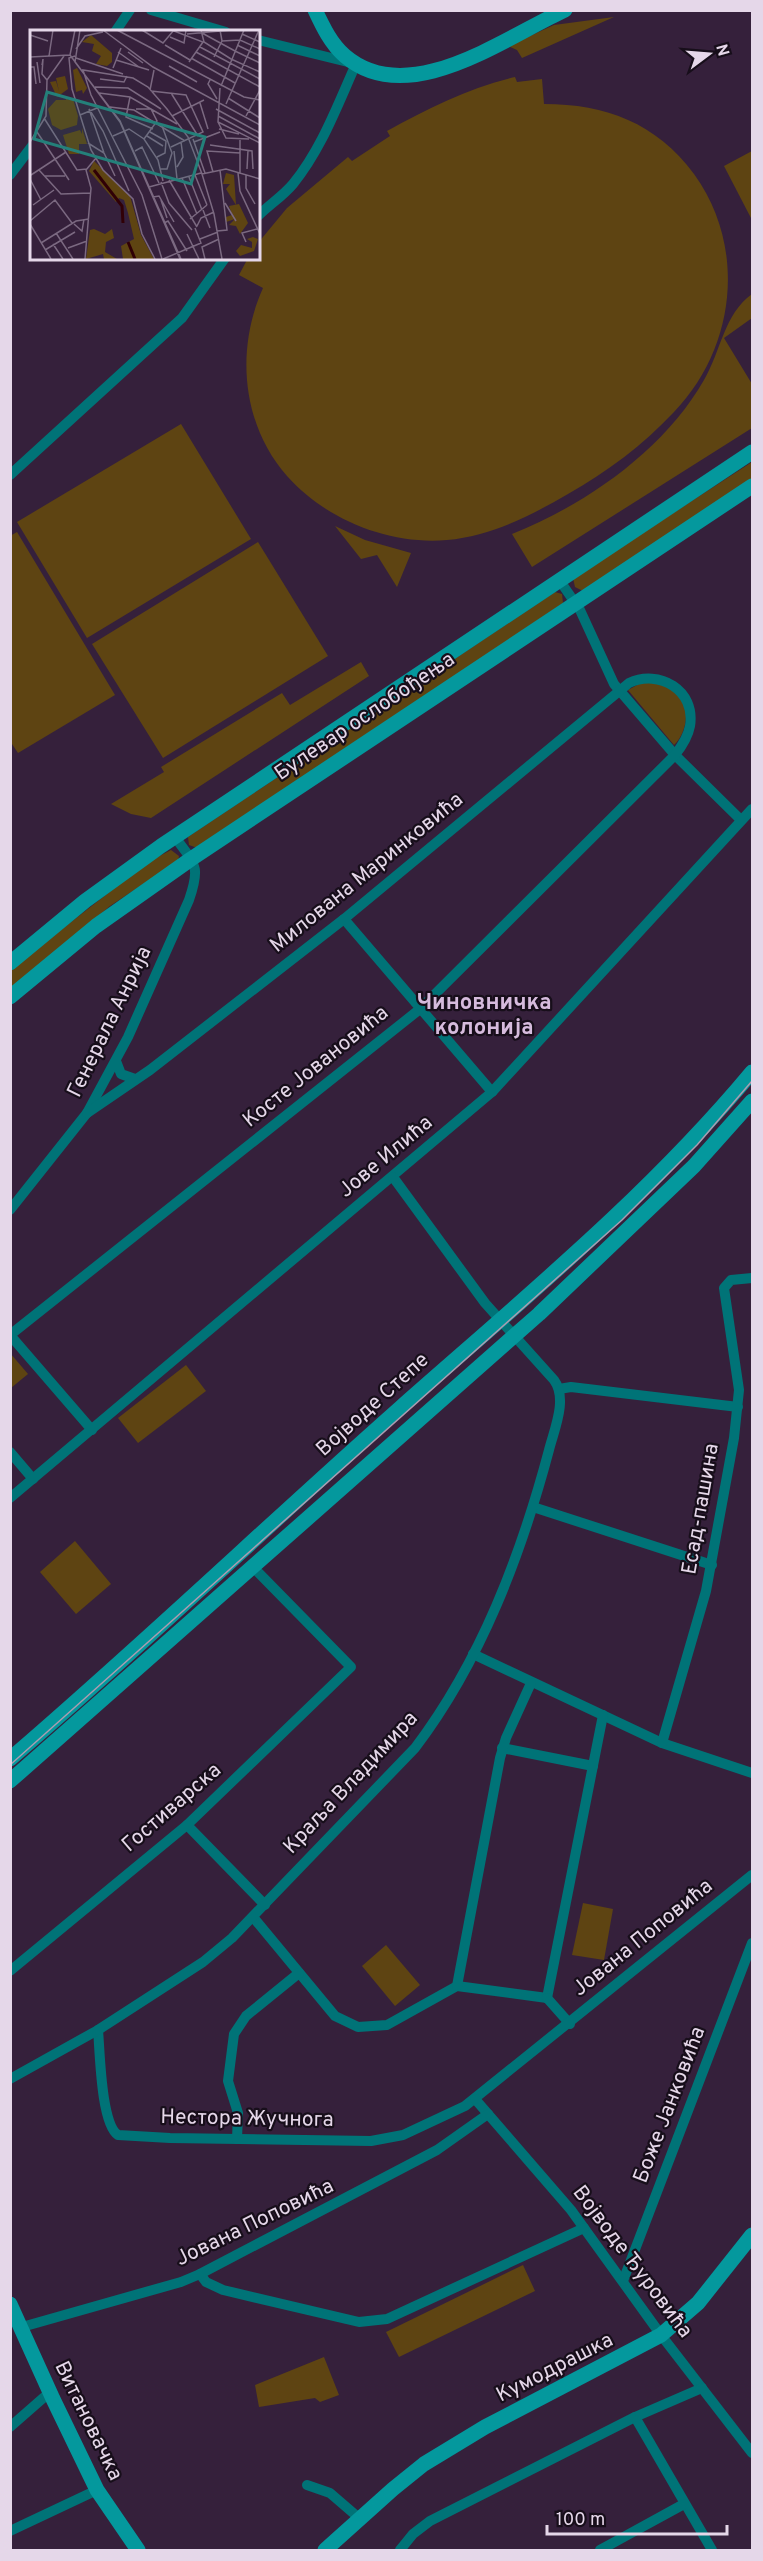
<svg xmlns="http://www.w3.org/2000/svg" width="763" height="2561" font-family="Overpass,sans-serif">
<style>
.green{fill:#5e4412}
.lines{fill:none;stroke-linecap:round;stroke-linejoin:round}
.street{stroke:#007377;stroke-width:10}
.secondary{stroke:#04989d;stroke-width:15}
.tram{stroke:#ac9cb0;stroke-width:1.5}
.labels{text-anchor:middle;dominant-baseline:central;stroke-width:4.5;stroke-linejoin:round;paint-order:stroke}
.street-label{font-size:21px;fill:#e5d7e9;stroke:#170e1a}
.neighbourhood-label{font-size:22px;font-weight:bold;fill:#d6bbdd;stroke:#170e1a}
.inset-river{fill:none;stroke:#300006;stroke-width:3}
.inset-road{fill:none;stroke:#7b6981;stroke-width:1.5}
.view{fill:#24807a;fill-opacity:0.15;stroke:#24807a;stroke-width:3}
.inset-edge{fill:none;stroke:#e5d7e9;stroke-width:3}
</style>
<rect width="100%" height="100%" fill="#35203b"/>
<!-- green -->
<g class="green">
<polygon points="614,17 522,58 517,50 508,46 554,25"/>
<path d="M 515,77 L 517,82 L 542,79 L 544,104 C 606,104 656,123 694,174 C 747,247 736,348 674,412 C 643,445 607,472 568,494 C 530,516 491,536 447,540 C 389,545 326,520 287,476 C 242,425 235,350 263,288 L 239,275 L 248,258 L 258,258 L 258,243 L 287,208 L 348,157 L 352,161 L 390,136 L 387,131 C 429,108 469,88 515,77 Z"/>
<polygon points="752,151 752,220 724,166"/>
<path d="M 752,294 L 752,318 L 724,338 L 752,384 L 752,428 L 532,567 L 512,534 C 587,504 664,450 704,380 C 721,351 724,314 752,294 Z"/>
<polygon points="181,424 251,539 87,638 17,522"/>
<polygon points="752,462 752,480 583,591 575,587 573,578"/>
<polygon points="335,526 365,540 411,553 397,587 377,555 361,559"/>
<polygon points="17,532 115,695 18,753 10,741 10,536"/>
<polygon points="258,542 328,656 163,758 92,644"/>
<polygon points="555,592 562,594 563,603 200,849 189,845 188,837"/>
<polygon points="361,662 369,676 151,818 131,814 111,804 164,772 161,767 282,693 290,705"/>
<path d="M 651,682 C 658,684 668,686 674,690 C 692,703 688,732 674,745 L 628,690 L 639,684 Z"/>
<polygon points="171,850 179,856 178,861 110,906 11,990 11,969 148,862"/>
<polygon points="10,1353 28,1374 11,1388 10,1388"/>
<polygon points="186,1365 206,1391 138,1443 118,1418"/>
<polygon points="75,1541 111,1584 76,1614 40,1572"/>
<polygon points="583,1903 613,1909 604,1960 572,1955"/>
<polygon points="386,1945 420,1985 395,2006 362,1966"/>
<polygon points="523,2265 535,2291 399,2357 386,2332"/>
<polygon points="324,2357 339,2395 320,2402 315,2398 259,2407 255,2385"/>
</g>
<g class="lines">
<!-- street -->
<g class="street">
<polyline points="151,10 226,32"/>
<polyline points="115,32 130,10"/>
<path d="M 258,40 L 356,64 C 337,106 322,148 293,184 C 283,196 269,205 258,216"/>
<polyline points="10,175 32,146"/>
<polyline points="10,475 182,318 225,258"/>
<polyline points="560,581 580,610 614,684 675,755 741,820"/>
<polyline points="344,919 492,1092"/>
<polyline points="116,1061 121,1074 135,1079"/>
<path d="M 10,1210 L 87,1113 L 128,1037 L 189,900 C 201,865 195,865 175,837"/>
<path d="M 10,1335 L 420,1009 L 675,755 C 682,746 688,737 690,726 C 696,690 659,669 629,683 L 344,919 L 150,1070 L 87,1113"/>
<polyline points="10,1335 92,1430"/>
<polyline points="559,1389 571,1387 738,1407"/>
<polyline points="10,1452 33,1479"/>
<polyline points="10,1498 492,1092 752,809"/>
<polyline points="533,1507 712,1565"/>
<polyline points="473,1654 662,1743 752,1773"/>
<polyline points="662,1743 706,1591 734,1438 739,1390 724,1288 731,1280 752,1278"/>
<polyline points="502,1748 593,1766"/>
<polyline points="187,1825 265,1905"/>
<polyline points="253,1917 335,2016 358,2027 387,2025 457,1986 547,1998"/>
<polyline points="10,1971 187,1825 351,1667 252,1566"/>
<polyline points="457,1986 500,1758 506,1738 531,1683"/>
<polyline points="547,1998 603,1715"/>
<polyline points="547,1998 570,2024"/>
<path d="M 98,2030 C 100,2052 101,2124 118,2135 L 170,2138 L 371,2141 L 403,2135 L 465,2106 L 752,1875"/>
<path d="M 10,2079 L 98,2030 L 203,1962 L 232,1938 L 415,1748 C 481,1661 521,1555 549,1450 C 554,1430 568,1399 554,1380 L 485,1303 L 393,1177"/>
<polyline points="475,2099 571,2210 661,2335 752,2453"/>
<polyline points="237,2139 238,2113 228,2081 234,2034 246,2016 299,1973"/>
<polyline points="200,2274 206,2282 223,2290 359,2322 387,2319 584,2228"/>
<polyline points="623,2281 752,1943"/>
<polyline points="22,2327 181,2282 200,2274 437,2150 488,2114"/>
<polyline points="635,2417 712,2550"/>
<polyline points="10,2427 50,2392"/>
<polyline points="307,2485 330,2493 359,2518"/>
<polyline points="10,2531 97,2490"/>
<polyline points="400,2550 413,2534 430,2521 635,2417 702,2388"/>
<polyline points="600,2550 684,2504"/>
</g>
<!-- secondary -->
<g class="secondary">
<path d="M 315,10 C 323,27 331,44 345,56 C 408,110 504,38 565,10"/>
<polyline points="10,963 85,901 161,846 752,452"/>
<polyline points="10,997 96,926 191,859 752,486"/>
<path d="M 10,1759 C 143,1645 269,1524 400,1408 C 522,1300 648,1197 752,1072"/>
<polyline points="10,1781 539,1314 694,1166 752,1101"/>
<polyline points="10,2304 53,2399 97,2490 138,2550"/>
<polyline points="325,2550 393,2489 424,2464 485,2427 661,2335 698,2303 752,2235"/>
</g>
<!-- tram -->
<polyline class="tram" points="10,1765 622,1220 697,1145 752,1081"/>
</g>
<g class="labels">
<!-- street labels -->
<g class="street-label">
<text transform="translate(365 717) rotate(-34)">Булевар ослобођења</text>
<text transform="translate(367 873) rotate(-39)">Милована Маринковића</text>
<text transform="translate(110 1022) rotate(-64)">Генерала Анрија</text>
<text transform="translate(316 1067) rotate(-39)">Косте Јовановића</text>
<text transform="translate(386 1157) rotate(-40)">Јове Илића</text>
<text transform="translate(373 1405) rotate(-42)">Војводе Степе</text>
<text transform="translate(701 1509) rotate(-80)">Есад-пашина</text>
<text transform="translate(351 1783) rotate(-47)">Краља Владимира</text>
<text transform="translate(172 1808) rotate(-41)">Гостиварска</text>
<text transform="translate(643 1938) rotate(-39)">Јована Поповића</text>
<text transform="translate(670 2105) rotate(-69)">Боже Јанковића</text>
<text transform="translate(247 2119) rotate(1)">Нестора Жучнога</text>
<text transform="translate(255 2223) rotate(-26)">Јована Поповића</text>
<text transform="translate(632 2262) rotate(53)">Војводе Ђуровића</text>
<text transform="translate(555 2368) rotate(-27)">Кумодрашка</text>
<text transform="translate(88 2421) rotate(64)">Витановачка</text>
</g>
<!-- neighbourhood labels -->
<g class="neighbourhood-label">
<text x="484" y="1003">Чиновничка<tspan x="484" dy="25">колонија</tspan></text>
</g>
</g>
<!-- overview -->
<g transform="translate(30 30)">
<rect width="230" height="230" fill="#35203b"/>
<path d="M 47,38 L 57,58 L 53,64 L 52,60 L 46,62 L 43,40 ZM 35,46 L 38,59 L 27,67 L 20,52 L 26,51 L 29,61 L 26,48 ZM 35,66 L 38,70 L 43,69 L 48,86 L 47,95 L 31,100 L 22,95 L 18,79 L 26,70 L 36,70 ZM 52,98 L 57,114 L 49,114 L 49,124 L 39,124 L 33,105 L 50,100 L 52,104 ZM 209,174 L 218,193 L 210,204 L 206,196 L 199,195 L 205,189 L 196,192 L 196,187 L 202,185 L 199,176 Z" fill="#5e4412"/>
<path d="M 61,5 L 82,23 L 82,32 L 77,36 L 66,34 L 71,26 L 62,21 L 64,14 L 52,12 ZM 64,131 L 100,166 L 111,205 L 124,229 L 93,229 L 91,216 L 104,209 L 98,183 L 94,170 L 89,168 L 86,172 L 59,141 ZM 196,143 L 204,145 L 206,175 L 196,159 L 200,154 L 193,154 ZM 64,199 L 75,204 L 82,199 L 84,208 L 76,212 L 75,222 L 87,229 L 74,229 L 73,224 L 56,229 L 60,200 ZM 223,207 L 228,209 L 224,221 L 210,226 L 206,221 L 211,215 L 222,218 L 222,212 L 217,209 Z" fill="#5e4412"/>
<path class="inset-river" d="M 64,140 L 92,176 L 93,193M 98,212 L 105,229"/>
<path class="inset-road" d="M 45,0 L 40,25 L 90,92 L 150,229M 50,0 L 45,32 L 90,91 L 151,229M 73,0 L 123,37 L 230,95M 87,0 L 214,67 L 230,70M 112,0 L 133,13 L 144,0M 171,0 L 174,12 L 201,29M 144,1 L 173,12 L 159,32M 172,3 L 205,21M 157,4 L 202,0M 212,4 L 230,12M 0,5 L 18,11M 140,7 L 154,13 L 156,0M 192,11 L 210,10 L 230,19M 135,15 L 160,30M 207,15 L 230,26M 170,17 L 230,49M 46,19 L 55,6 L 73,2M 205,21 L 230,33M 88,22 L 109,37M 98,22 L 113,33M 166,22 L 230,57M 19,26 L 23,0M 45,26 L 39,28 L 42,59 L 61,120 L 73,140 L 103,169 L 112,204 L 125,229M 0,27 L 40,25M 184,27 L 192,11 L 190,0M 46,28 L 93,44M 161,28 L 205,53M 201,29 L 230,42M 86,30 L 119,40M 7,32 L 10,53M 12,35 L 13,29 L 12,44 L 17,50M 139,36 L 167,52M 0,37 L 4,37 L 6,54M 83,38 L 91,18M 70,49 L 94,52 L 97,46M 180,50 L 178,54 L 187,69M 191,56 L 214,0M 65,57 L 98,58 L 131,79M 190,58 L 188,92 L 230,113M 120,60 L 124,40M 121,61 L 156,65 L 173,102 L 141,117M 69,63 L 100,67 L 147,94M 141,63 L 168,106M 100,67 L 96,87 L 123,99M 198,68 L 230,88M 170,73 L 178,99M 196,74 L 229,0M 80,77 L 104,80 L 155,111M 106,79 L 121,79 L 127,91 L 114,109M 186,79 L 230,103M 50,85 L 67,78M 142,86 L 174,70M 188,86 L 230,109M 216,86 L 230,60M 14,88 L 47,140 L 57,139M 188,92 L 196,108 L 219,109M 189,99 L 209,104M 7,102 L 39,150M 120,102 L 136,111M 83,106 L 99,99 L 114,109 L 128,130 L 133,151M 117,106 L 133,116M 163,109 L 175,143M 210,110 L 210,143M 0,112 L 16,86 L 17,50 L 34,26M 164,112 L 190,102M 58,113 L 74,123 L 85,146M 180,115 L 222,121 L 223,139M 105,121 L 112,117 L 129,153M 144,121 L 147,149M 74,123 L 59,79 L 73,101 L 99,161M 127,127 L 135,123 L 136,111M 147,137 L 153,127 L 151,112M 130,139 L 137,139 L 142,123 L 132,96M 217,139 L 218,120M 9,140 L 31,164 L 61,163M 183,142 L 177,121 L 210,123M 208,143 L 210,161 L 230,204M 172,144 L 196,139 L 230,149M 1,145 L 36,122M 165,145 L 177,175M 216,145 L 216,158 L 225,174M 14,146 L 35,146M 159,147 L 172,180M 152,148 L 167,184M 0,149 L 11,170M 139,150 L 167,197M 131,152 L 139,173 L 162,200M 119,157 L 171,143M 123,167 L 129,166 L 144,192M 131,170 L 137,188M 195,173 L 206,191M 3,175 L 24,160M 173,180 L 180,198M 160,189 L 177,175M 0,191 L 25,170 L 42,193M 134,193 L 138,191 L 157,221M 0,194 L 21,229M 44,194 L 52,201 L 54,189M 167,196 L 171,188 L 184,182M 187,201 L 197,200 L 190,140M 26,203 L 43,229M 157,204 L 169,229M 170,209 L 188,202M 216,212 L 212,203 L 227,199M 11,213 L 46,191 L 59,189M 23,214 L 33,229M 38,218 L 57,211M 15,220 L 45,202M 55,229 L 61,158 L 56,140 L 66,128M 132,229 L 112,165 L 61,65 L 53,40 L 103,48 L 118,57 L 137,79 L 158,107 L 172,144 L 184,184 L 192,229M 133,229 L 171,213 L 165,198M 175,229 L 172,217 L 189,209"/>
<path class="view" d="M 17,62 L 175,107 L 161,154 L 4,109 Z"/>
<rect width="230" height="230" class="inset-edge"/>
</g>
<!-- border -->
<rect width="763" height="2561" fill="none" stroke="#e5d7e9" stroke-width="24"/>
<!-- north arrow -->
<g transform="translate(709 54) rotate(74)" stroke="#170e1a" stroke-width="4.5" paint-order="stroke">
<path d="M0-4.5L10 22L0 15L-10 22Z" fill="#e5d7e9"/>
<text y="-9" font-size="16" font-weight="bold" text-anchor="middle" fill="#e5d7e9">N</text>
</g>
<!-- scale -->
<path d="M547 2525v9h180v-9" fill="none" stroke="#e5d7e9" stroke-width="3"/>
<text x="556" y="2525" font-size="18" fill="#e5d7e9" stroke="#170e1a" stroke-width="4.5" paint-order="stroke">100 m</text>
</svg>
